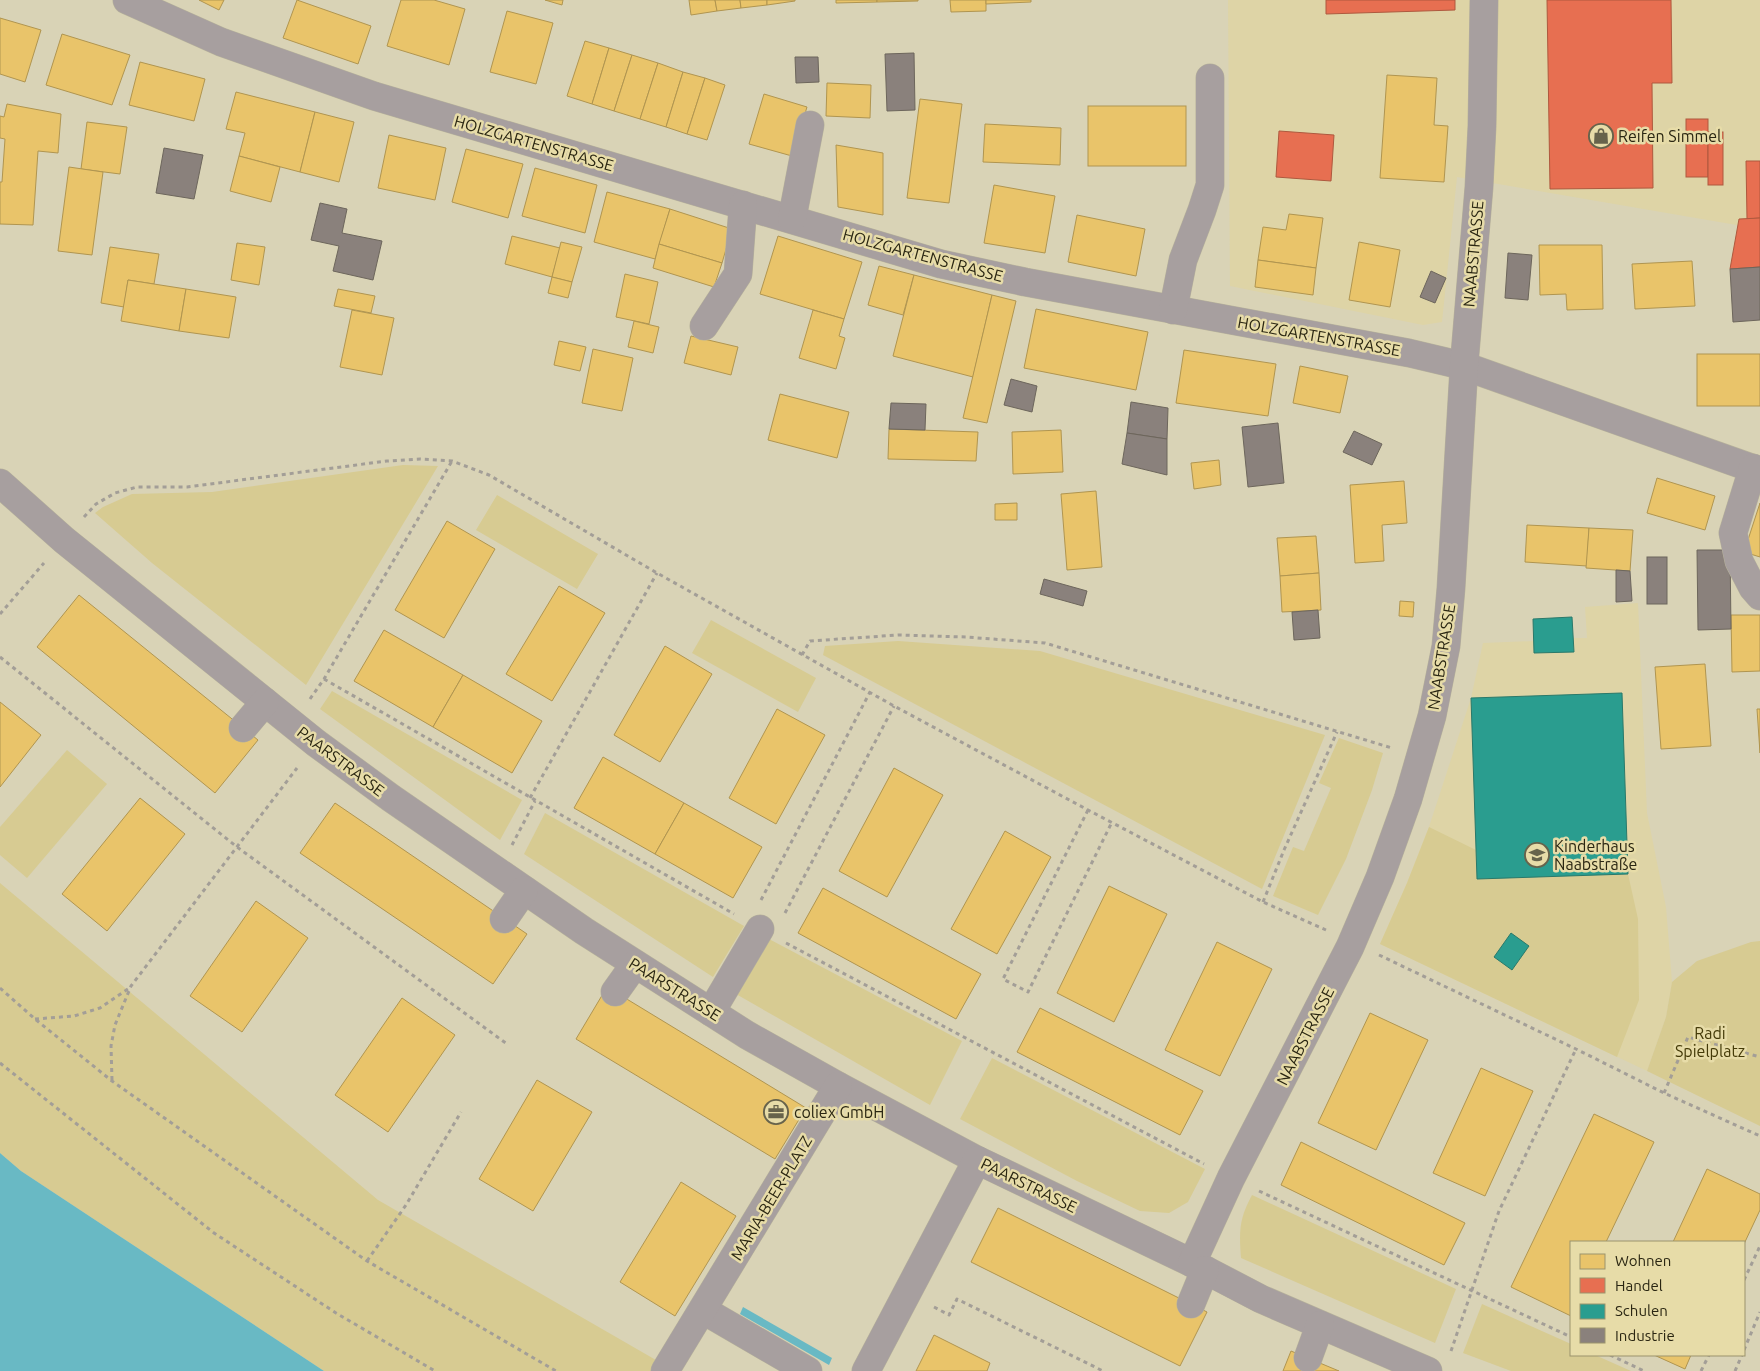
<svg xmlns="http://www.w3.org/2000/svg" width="1760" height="1371" font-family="Ubuntu,sans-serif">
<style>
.built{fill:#ded4a6}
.green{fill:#d7cb92}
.water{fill:#69b9c4}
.homes{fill:#e9c46a;stroke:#b09550}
.shops{fill:#e76f51;stroke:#ae593e}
.schools{fill:#2a9d8f;stroke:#2a796a}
.industry{fill:#8a817c;stroke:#6d665c}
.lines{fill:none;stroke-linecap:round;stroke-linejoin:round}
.minor-casing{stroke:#b7b29b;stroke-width:29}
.path{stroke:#a39e97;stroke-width:3;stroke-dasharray:4 4;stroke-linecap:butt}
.minor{stroke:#a79f9f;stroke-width:28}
.labels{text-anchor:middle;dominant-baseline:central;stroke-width:5;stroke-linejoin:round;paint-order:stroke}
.poi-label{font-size:16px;fill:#2a2612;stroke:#e7dca8;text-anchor:start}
.street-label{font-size:16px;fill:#2a2612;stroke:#e7dca8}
.park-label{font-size:16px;fill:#443a08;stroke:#e7dca8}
</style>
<rect width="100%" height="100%" fill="#d9d3b6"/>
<!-- built -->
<g class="built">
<polygon points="1228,0 1760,0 1760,229 1457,177 1442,322 1423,325 1230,286"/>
<polygon points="1638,603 1647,813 1666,907 1672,982 1666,1017 1647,1071 1380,944 1407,883 1429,827 1471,698 1483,643 1534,641 1534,653 1573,652 1573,638 1587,638 1585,607"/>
</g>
<!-- green -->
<g class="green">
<polygon points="403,465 438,466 306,685 152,563 95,513 103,507 132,494 212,492"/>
<polygon points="497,495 598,554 577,589 476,530"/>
<polygon points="711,620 816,678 798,712 692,653"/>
<polygon points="898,641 1040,651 1325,735 1262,889 823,655 825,646"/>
<polygon points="332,691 522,800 500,840 320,709"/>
<polygon points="1339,738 1383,753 1372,790 1346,859 1318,915 1273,896 1293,847 1304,851 1331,788 1319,783"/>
<polygon points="67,750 107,784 27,878 0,855 0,827"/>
<polygon points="545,813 744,926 713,977 524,854"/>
<polygon points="1429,827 1476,850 1477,879 1628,874 1638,919 1639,1000 1617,1057 1380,944 1407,883"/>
<polygon points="0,883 378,1200 675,1371 324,1371 21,1171 0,1153"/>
<polygon points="769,939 962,1041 930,1105 736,994"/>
<polygon points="1760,941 1760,1126 1647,1071 1666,1017 1672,982 1697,961 1751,942"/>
<polygon points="992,1058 1205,1169 1188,1202 1169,1213 1140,1211 1077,1181 960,1119"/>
<path d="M 1252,1195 L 1456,1289 L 1435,1343 L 1241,1258 C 1239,1231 1239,1219 1252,1195 Z"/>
<polygon points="1482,1304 1571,1344 1571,1355 1595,1355 1631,1371 1511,1371 1463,1353"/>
</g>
<!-- water -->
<g class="water">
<polygon points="0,1153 21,1171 324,1371 0,1371"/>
<polygon points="743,1307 832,1358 829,1365 740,1314"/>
</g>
<!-- homes -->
<g class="homes">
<polygon points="199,0 224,0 219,10"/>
<polygon points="297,0 371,26 358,64 283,38"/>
<polygon points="401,0 434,0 465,9 449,65 387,46"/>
<polygon points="545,0 563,0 562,5"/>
<polygon points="689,0 715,0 717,11 691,15"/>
<polygon points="715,0 740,0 741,8 717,11"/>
<polygon points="740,0 767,0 767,5 741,8"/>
<polygon points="767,0 795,0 795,1 767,5"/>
<polygon points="836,0 877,0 877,2 836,3"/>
<polygon points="877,0 918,0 918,1 877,2"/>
<polygon points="950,0 986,0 986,11 951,12"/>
<polygon points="986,0 1031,0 1031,2 986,4"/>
<polygon points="507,11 553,23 536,84 490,72"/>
<polygon points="0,18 41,30 25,82 0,74"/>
<polygon points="62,34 130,55 112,105 46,85"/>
<polygon points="585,41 609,48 592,104 567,96"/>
<polygon points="609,48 632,55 614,111 592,104"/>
<polygon points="632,55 658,63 640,119 614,111"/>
<polygon points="140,62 205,79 194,121 129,105"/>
<polygon points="658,63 683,72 666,127 640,119"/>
<polygon points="683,72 705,78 687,134 666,127"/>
<polygon points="1387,75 1437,78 1434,125 1448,126 1444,182 1380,178"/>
<polygon points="705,78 725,85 707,140 687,134"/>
<polygon points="827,83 871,85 870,118 826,116"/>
<polygon points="236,92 315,112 300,172 239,156 245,133 226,129"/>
<polygon points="764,94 807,107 792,156 749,144"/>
<polygon points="920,99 962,104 949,203 907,198"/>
<polygon points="7,104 61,114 58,153 38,151 33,225 0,224 0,182 2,182 5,139 0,138 0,116 4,117"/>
<rect x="1088" y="106" width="98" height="60"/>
<polygon points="315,112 354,122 339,182 300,172"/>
<polygon points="87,122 127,127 120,174 81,169"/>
<polygon points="985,124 1061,128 1060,165 983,162"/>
<polygon points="389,135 446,148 435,200 378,188"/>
<polygon points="836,145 883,153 883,215 838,207"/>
<polygon points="466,149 523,164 508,218 452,202"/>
<polygon points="239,156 280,167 271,202 230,191"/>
<polygon points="69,167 103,172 92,255 58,251"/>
<polygon points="535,168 597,185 585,233 522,216"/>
<polygon points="994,185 1055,196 1045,253 984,243"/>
<polygon points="607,192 670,209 655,259 594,242"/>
<polygon points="670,209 732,229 722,263 659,244"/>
<polygon points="1289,214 1323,218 1316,268 1258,260 1263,227 1286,230"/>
<polygon points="1077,215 1145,229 1136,276 1068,262"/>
<polygon points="512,236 560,248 552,277 505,264"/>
<polygon points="778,236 862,262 844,319 760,294"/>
<polygon points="561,242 582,247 572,282 552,277"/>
<polygon points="1359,242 1400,250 1390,307 1349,300"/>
<polygon points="237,243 265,247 259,285 231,280"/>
<polygon points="659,244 722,263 714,287 653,268"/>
<polygon points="1539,245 1602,245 1603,309 1567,310 1566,294 1540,295"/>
<polygon points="110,247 159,254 154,284 128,280 124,307 101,303"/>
<polygon points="1258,260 1316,268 1313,295 1255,287"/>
<polygon points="1692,261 1695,306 1635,309 1632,264"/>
<polygon points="879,266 914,275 903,315 868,305"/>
<polygon points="625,274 658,282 649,324 616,317"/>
<polygon points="914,275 992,295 973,377 893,356"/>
<polygon points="552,277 572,282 568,298 548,293"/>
<polygon points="128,280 186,289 179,331 121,321"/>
<polygon points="186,289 236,297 229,338 179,331"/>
<polygon points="338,289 375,296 371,313 334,306"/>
<polygon points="992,295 1016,301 987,423 963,418"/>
<polygon points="1036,309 1148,332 1136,390 1024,368"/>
<polygon points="352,310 394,318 382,375 340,367"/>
<polygon points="813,310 844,319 839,336 845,338 836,369 799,358"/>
<polygon points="634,321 659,327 653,353 628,347"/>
<polygon points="691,336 738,347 731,375 684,363"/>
<polygon points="559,341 586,347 580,371 554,365"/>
<polygon points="593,349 633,358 622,411 582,403"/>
<polygon points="1184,350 1276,364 1268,416 1176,403"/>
<rect x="1697" y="354" width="63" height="52"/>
<polygon points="1300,366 1348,376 1340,413 1293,403"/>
<polygon points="780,394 849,412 837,458 768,440"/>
<polygon points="889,429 978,432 976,461 888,459"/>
<polygon points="1061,430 1063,472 1013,474 1012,432"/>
<polygon points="1219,460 1221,485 1194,489 1191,463"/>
<polygon points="1657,478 1715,496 1705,530 1647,513"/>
<polygon points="1404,481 1407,523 1382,525 1384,561 1355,563 1350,485"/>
<polygon points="1096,491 1102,567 1067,570 1061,494"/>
<polygon points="1017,503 1017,520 995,520 995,504"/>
<polygon points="1760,503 1760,557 1744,552"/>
<polygon points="447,521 495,549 444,638 395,610"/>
<polygon points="1527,525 1589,528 1587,566 1525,562"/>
<polygon points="1589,528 1633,530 1630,571 1586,568"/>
<polygon points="1316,536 1319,573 1280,576 1277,538"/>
<polygon points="1319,573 1321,610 1282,612 1280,576"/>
<polygon points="559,586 605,613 552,701 506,674"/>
<polygon points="79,595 258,740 215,793 37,647"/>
<polygon points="1400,601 1414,602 1413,617 1399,616"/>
<polygon points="1731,615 1760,615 1760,671 1732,672"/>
<polygon points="384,630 463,675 433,727 354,681"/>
<polygon points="665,646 712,674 660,762 614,735"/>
<polygon points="1705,664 1711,746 1661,749 1655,667"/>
<polygon points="463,675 542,721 512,773 433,727"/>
<polygon points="0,702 41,735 0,787"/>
<polygon points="777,709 825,735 776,824 729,798"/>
<polygon points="1757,709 1760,709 1760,753"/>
<polygon points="603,757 684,803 655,854 574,808"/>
<polygon points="894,768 943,795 887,897 839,871"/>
<polygon points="140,798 185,834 107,931 62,894"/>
<polygon points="335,803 527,934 493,984 300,853"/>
<polygon points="684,803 762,847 733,898 655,854"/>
<polygon points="1005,831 1051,857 997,954 951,929"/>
<polygon points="1109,886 1167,914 1114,1022 1057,993"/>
<polygon points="823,888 981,974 956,1019 798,933"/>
<polygon points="256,901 308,938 242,1032 190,996"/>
<polygon points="1217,942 1272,969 1220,1076 1165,1050"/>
<polygon points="607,987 806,1108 775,1159 576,1039"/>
<polygon points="402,998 455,1035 388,1132 335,1095"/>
<polygon points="1040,1008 1203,1091 1180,1135 1017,1052"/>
<polygon points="1370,1013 1428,1040 1376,1150 1318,1123"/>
<polygon points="1481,1068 1533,1091 1485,1196 1433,1173"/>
<polygon points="537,1080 592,1112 533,1211 479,1179"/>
<polygon points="1594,1114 1654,1142 1606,1242 1571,1242 1571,1316 1511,1287"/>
<polygon points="1301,1142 1465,1223 1444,1265 1281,1185"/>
<polygon points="1707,1169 1760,1194 1760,1210 1744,1244 1744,1242 1673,1242"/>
<polygon points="681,1182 736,1216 675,1316 620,1282"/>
<polygon points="998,1208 1207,1312 1180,1366 971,1262"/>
<polygon points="934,1335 990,1363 987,1371 916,1371"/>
<polygon points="1291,1351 1339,1371 1283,1371"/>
<polygon points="1654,1355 1691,1355 1685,1369"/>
</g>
<!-- shops -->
<g class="shops">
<polygon points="1326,0 1455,0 1455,10 1326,14"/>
<polygon points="1547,0 1671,0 1672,83 1652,83 1653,188 1550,189"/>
<rect x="1686" y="119" width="22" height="58"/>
<polygon points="1279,131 1334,135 1331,181 1276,177"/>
<rect x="1708" y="132" width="15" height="53"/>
<polygon points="1746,161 1760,161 1760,218 1747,219"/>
<polygon points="1760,218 1760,267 1730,269 1739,219"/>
</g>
<!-- schools -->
<g class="schools">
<polygon points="1572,617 1574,652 1534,653 1533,619"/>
<polygon points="1622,693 1628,874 1477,879 1471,698"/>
<polygon points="1511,933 1529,946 1512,970 1494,957"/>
</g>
<!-- industry -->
<g class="industry">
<polygon points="914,53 915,110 887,111 885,54"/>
<polygon points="795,57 818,57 819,82 796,83"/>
<polygon points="164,148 203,155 194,199 156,193"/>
<polygon points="320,203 347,209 342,233 382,241 373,280 333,271 339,246 311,240"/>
<polygon points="1508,253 1532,255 1528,300 1505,298"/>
<polygon points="1760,267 1760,320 1733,322 1730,269"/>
<polygon points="1431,271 1446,278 1435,303 1420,297"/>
<polygon points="1011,379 1037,386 1032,412 1004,405"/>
<polygon points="1131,402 1168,408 1167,439 1127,433"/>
<polygon points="891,403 926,404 925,430 889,429"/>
<polygon points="1278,423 1284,483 1248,487 1242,427"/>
<polygon points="1354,431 1382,444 1372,465 1343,452"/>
<polygon points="1127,433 1167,439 1167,475 1122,464"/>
<polygon points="1697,550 1730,550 1731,629 1698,630"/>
<rect x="1647" y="557" width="20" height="47"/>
<polygon points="1616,570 1630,571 1632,601 1616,602"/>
<polygon points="1044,579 1087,591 1083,606 1040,594"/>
<polygon points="1318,610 1320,638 1294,640 1292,612"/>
</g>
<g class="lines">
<defs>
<g id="minor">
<polyline points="127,0 221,42 374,96 941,264 1025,282 1409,353 1464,366 1760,471"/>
<polyline points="792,219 810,125"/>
<polyline points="1173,310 1183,260 1202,210 1210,185 1210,78"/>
<polyline points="704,326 738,274 743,205"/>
<polyline points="1753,468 1733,533 1739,561 1753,588 1760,596"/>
<polyline points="0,483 64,540 316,743 391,798 584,931 747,1035 838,1086 977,1160 1192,1263 1261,1299 1428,1371"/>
<polyline points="243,728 265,702"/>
<polyline points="504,919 524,890"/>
<polyline points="615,992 635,964"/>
<polyline points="711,1012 760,929"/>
<polyline points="1192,1263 1231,1178 1350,947 1380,877 1408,799 1432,716 1446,646 1451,588 1464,366 1479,187 1482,126 1484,0"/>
<polyline points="1191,1304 1205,1270"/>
<polyline points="703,1310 808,1371"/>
<polyline points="1308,1358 1320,1325"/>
<polyline points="665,1371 838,1086"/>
<polyline points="866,1371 977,1160"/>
</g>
</defs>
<!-- minor casing -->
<use href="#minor" class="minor-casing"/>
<!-- path -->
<g class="path">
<polyline points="84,517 96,504 115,493 137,487 187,487 387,461 420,459 452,461 489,475 657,573 894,706 1088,810 1263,902 1326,930"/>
<polyline points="0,614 44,563"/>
<polyline points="802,655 810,641 898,635 966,637 1045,643 1392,748"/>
<polyline points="0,657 237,847 507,1044"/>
<polyline points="324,679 734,914"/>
<polyline points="310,699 324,679 452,461"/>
<polyline points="530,798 657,573"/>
<polyline points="1088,810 1003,979 1028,992 1112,822"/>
<polyline points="512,845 535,801"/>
<polyline points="761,900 870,692"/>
<polyline points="1263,902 1284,850 1337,732"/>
<polyline points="785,913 894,706"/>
<polyline points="786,943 1204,1164"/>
<polyline points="1379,955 1576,1049 1664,1093 1760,1136"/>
<polyline points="0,988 35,1019 112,1081 367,1261 556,1371"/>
<polyline points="35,1019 74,1016 100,1008 131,987"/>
<polyline points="0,1063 214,1233 336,1313 435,1371"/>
<polyline points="112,1080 111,1046 115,1025 131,986 297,768"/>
<polyline points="1664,1093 1688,1037 1760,1057"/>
<polyline points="1259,1191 1571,1337"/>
<polyline points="367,1261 406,1205 461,1112"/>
<polyline points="1744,1280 1760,1246"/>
<polyline points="934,1307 949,1315 957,1299 1103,1371"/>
<polyline points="1744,1350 1760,1312"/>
<polyline points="1451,1351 1499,1211 1576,1049"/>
<polyline points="1610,1355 1644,1371"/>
<polyline points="1701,1371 1709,1355"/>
<polyline points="1735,1371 1742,1355"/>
</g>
<!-- minor -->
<use href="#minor" class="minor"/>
</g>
<!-- icons -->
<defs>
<symbol id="shop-ring" viewBox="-11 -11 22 22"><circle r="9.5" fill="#e7dca8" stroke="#67634b" stroke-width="1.5"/><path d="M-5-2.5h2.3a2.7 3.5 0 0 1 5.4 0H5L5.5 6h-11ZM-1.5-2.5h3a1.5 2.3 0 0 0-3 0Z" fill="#67634b"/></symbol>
<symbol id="school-ring" viewBox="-11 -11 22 22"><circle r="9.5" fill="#e7dca8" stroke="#67634b" stroke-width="1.5"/><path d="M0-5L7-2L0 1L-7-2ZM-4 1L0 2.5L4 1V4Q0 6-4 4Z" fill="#67634b"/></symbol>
<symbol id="office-ring" viewBox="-11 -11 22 22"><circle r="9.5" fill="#e7dca8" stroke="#67634b" stroke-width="1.5"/><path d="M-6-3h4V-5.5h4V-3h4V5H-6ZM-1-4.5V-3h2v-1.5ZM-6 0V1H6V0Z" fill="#67634b"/></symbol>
</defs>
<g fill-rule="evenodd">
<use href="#shop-ring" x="1587" y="122" width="28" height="28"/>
<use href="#school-ring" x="1523" y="841" width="28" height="28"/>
<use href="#office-ring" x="762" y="1098" width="28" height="28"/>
</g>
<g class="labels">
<!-- poi labels -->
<g class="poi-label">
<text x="1618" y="136">Reifen Simmel</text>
<text x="1554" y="846">Kinderhaus<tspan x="1554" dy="18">Naabstraße</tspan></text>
<text x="794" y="1112">coliex GmbH</text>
</g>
<!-- street labels -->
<g class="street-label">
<text transform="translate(534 143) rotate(16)">HOLZGARTENSTRASSE</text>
<text transform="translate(1473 254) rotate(-85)">NAABSTRASSE</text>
<text transform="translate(923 255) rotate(15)">HOLZGARTENSTRASSE</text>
<text transform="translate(1319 336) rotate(10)">HOLZGARTENSTRASSE</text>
<text transform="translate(1441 657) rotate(-81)">NAABSTRASSE</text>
<text transform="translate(341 761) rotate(37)">PAARSTRASSE</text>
<text transform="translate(675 989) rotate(32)">PAARSTRASSE</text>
<text transform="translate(1305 1036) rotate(-63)">NAABSTRASSE</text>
<text transform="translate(1029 1185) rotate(26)">PAARSTRASSE</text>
<text transform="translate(771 1198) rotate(-59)">MARIA-BEER-PLATZ</text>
</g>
<!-- park labels -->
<g class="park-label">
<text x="1710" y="1033">Radi<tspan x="1710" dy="18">Spielplatz</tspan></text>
</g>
</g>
<!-- legend -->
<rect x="1570" y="1241" width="175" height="115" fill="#e7dca8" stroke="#9b936c"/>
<rect x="1580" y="1254" width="25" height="15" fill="#e9c46a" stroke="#9b936c"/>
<text x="1615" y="1266" font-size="15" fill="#2a2612">Wohnen</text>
<rect x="1580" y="1278" width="25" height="15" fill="#e76f51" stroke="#9b936c"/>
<text x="1615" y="1291" font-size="15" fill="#2a2612">Handel</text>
<rect x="1580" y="1304" width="25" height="15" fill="#2a9d8f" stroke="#9b936c"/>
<text x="1615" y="1316" font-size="15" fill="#2a2612">Schulen</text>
<rect x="1580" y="1328" width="25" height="15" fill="#8a817c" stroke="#9b936c"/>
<text x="1615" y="1341" font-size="15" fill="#2a2612">Industrie</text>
</svg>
